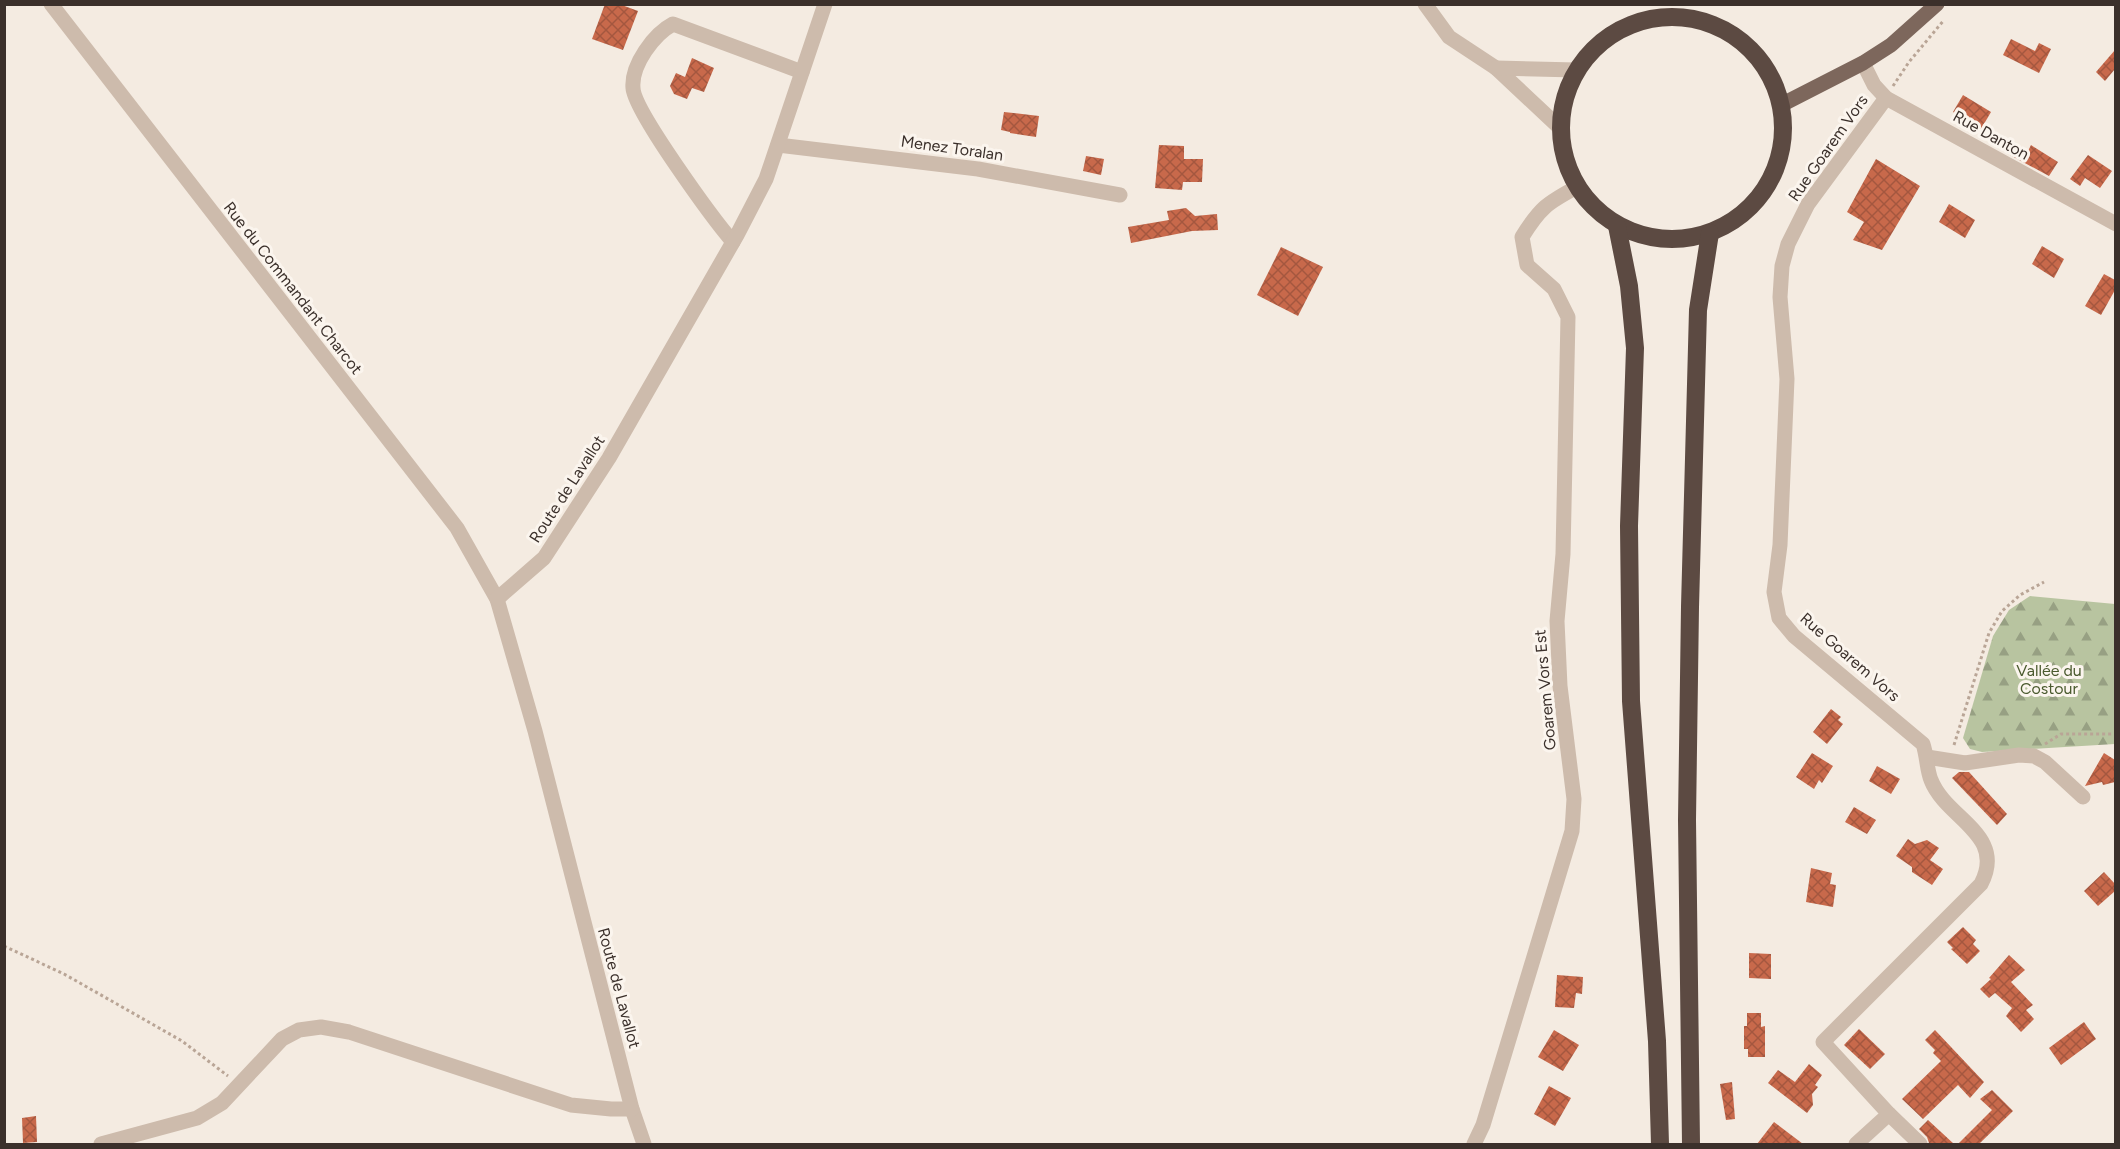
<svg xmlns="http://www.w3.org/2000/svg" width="2120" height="1149" font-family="Figtree,sans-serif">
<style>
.forest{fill:url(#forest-firs)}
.building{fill:url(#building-cross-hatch)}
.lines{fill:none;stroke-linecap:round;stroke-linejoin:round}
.path{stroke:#b9a596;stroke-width:3;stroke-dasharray:3 3;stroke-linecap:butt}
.minor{stroke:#cdbbac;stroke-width:15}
.major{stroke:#7d675c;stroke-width:15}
.highway{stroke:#5c4a42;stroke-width:18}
.labels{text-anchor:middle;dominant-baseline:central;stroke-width:6;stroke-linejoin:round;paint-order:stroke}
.street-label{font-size:16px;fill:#3b302b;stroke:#fbf5ee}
.park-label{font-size:16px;fill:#4a5a2e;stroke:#fbf5ee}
</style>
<defs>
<pattern id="forest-firs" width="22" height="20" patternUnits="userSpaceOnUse" patternTransform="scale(1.5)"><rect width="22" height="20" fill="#b8c4a0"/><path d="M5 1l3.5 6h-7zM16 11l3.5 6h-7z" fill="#97a083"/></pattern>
<pattern id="building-cross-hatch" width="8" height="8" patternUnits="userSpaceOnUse" patternTransform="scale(1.5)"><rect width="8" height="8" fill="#c8694b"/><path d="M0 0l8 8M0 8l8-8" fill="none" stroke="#a4573f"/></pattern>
</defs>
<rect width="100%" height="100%" fill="#f4ebe1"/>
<!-- forest -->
<polygon class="forest" points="2030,596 2115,604 2115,744 1982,752 1970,749 1963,738 1993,636 2009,610"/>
<!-- building -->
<g class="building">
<polygon points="605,4 619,4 638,11 623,50 592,39"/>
<polygon points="2011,39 2035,51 2039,43 2051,49 2039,73 2003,55"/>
<polygon points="2115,50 2115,69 2105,81 2096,72"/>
<polygon points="692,58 714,68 704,92 692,88 687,99 674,94 670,86 676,73 685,77"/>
<polygon points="1963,95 1991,112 1981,129 1953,112"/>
<polygon points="1004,112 1039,116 1036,137 1010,133 1010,132 1001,130"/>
<polygon points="2017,144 2028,151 2031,145 2058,162 2049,176 2010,155"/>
<polygon points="1159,145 1184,146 1184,159 1203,159 1202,182 1183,182 1182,190 1155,188"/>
<polygon points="2088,155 2112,171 2100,188 2085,178 2080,186 2070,179"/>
<polygon points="1086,156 1104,159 1101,175 1083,171"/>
<polygon points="1876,159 1920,186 1882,250 1853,240 1864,222 1847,212"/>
<polygon points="1949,204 1975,220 1965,238 1939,222"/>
<polygon points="1186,208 1195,216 1217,214 1218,230 1192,231 1131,243 1128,227 1169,220 1167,211"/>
<polygon points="2042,246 2064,259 2054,278 2032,264"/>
<polygon points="1281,247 1323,267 1298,316 1257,295"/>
<polygon points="2104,274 2115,280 2115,290 2101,315 2085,306"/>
<polygon points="1831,709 1841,717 1838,720 1843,724 1827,744 1813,732"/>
<polygon points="1812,753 1833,766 1822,783 1819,780 1814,789 1796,777"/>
<polygon points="2104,753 2115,760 2115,782 2103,785 2102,782 2085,786"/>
<polygon points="1877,766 1900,779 1891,794 1869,781"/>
<polygon points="1959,772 1969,772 2007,814 1997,825 1952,778"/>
<polygon points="1854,807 1876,820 1867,834 1845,822"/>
<polygon points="1908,839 1915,844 1927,840 1939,848 1930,860 1943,869 1932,885 1912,872 1912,867 1896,856"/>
<polygon points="1811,868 1832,873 1830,884 1836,885 1833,907 1806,902"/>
<polygon points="2104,872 2115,884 2115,891 2098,906 2084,891"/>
<polygon points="1963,927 1976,940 1973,944 1980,951 1967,964 1951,949 1953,948 1947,942"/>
<polygon points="1749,953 1771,954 1771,979 1749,978"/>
<polygon points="2009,955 2025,970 2011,982 2033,1005 2026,1010 2034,1019 2021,1032 2006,1016 2012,1008 1995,993 1989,998 1980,989 1991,979 1989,978"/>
<polygon points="1557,975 1583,977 1582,994 1576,993 1574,1008 1555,1007"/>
<polygon points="1747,1013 1761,1013 1761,1027 1765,1026 1765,1057 1748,1057 1748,1049 1744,1049 1744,1026 1747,1026"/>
<polygon points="2084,1022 2096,1039 2061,1065 2049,1048"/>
<polygon points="1859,1029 1885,1054 1870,1069 1844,1045"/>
<polygon points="1554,1030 1579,1045 1563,1071 1538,1057"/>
<polygon points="1935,1030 1984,1082 1970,1098 1958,1085 1923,1119 1902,1099 1941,1061 1933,1053 1935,1050 1925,1040"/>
<polygon points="1809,1064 1822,1075 1815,1085 1818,1087 1812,1094 1813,1105 1807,1113 1768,1083 1778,1070 1795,1082"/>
<polygon points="1732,1082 1735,1119 1726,1120 1720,1084"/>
<polygon points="1549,1086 1571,1098 1555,1126 1534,1114"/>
<polygon points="1992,1090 2013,1111 1979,1144 1958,1144 1992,1110 1980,1099"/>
<polygon points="36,1116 37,1142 23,1143 22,1118"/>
<polygon points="1928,1120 1954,1144 1929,1143 1927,1137 1919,1129"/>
<polygon points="1774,1122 1803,1144 1757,1144"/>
</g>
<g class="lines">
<!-- path -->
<g class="path">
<polyline points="1893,86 1909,62 1944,20"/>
<polyline points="2045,744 2061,734 2116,734"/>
<polyline points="1954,745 1989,633 2002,611 2020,595 2044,582"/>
<polyline points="4,946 64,974 182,1041 228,1076"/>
</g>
<!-- minor -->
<g class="minor">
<polyline points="51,4 457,528 497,599 535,731 632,1109 644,1144"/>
<polyline points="1425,4 1449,37 1496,68 1560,128"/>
<polyline points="1863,63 1874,85 1886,98 2116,224"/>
<polyline points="1496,68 1576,70"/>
<polyline points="778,145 978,169 1120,195"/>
<path d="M 733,242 C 714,220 634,111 633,88 C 631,65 654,34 673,24 L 802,72"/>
<polyline points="497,599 544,558 609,458 737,235 766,179 825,4"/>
<polyline points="1927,757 1965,763 2019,755 2034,756 2045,762 2083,797"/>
<polyline points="1889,1114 1920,1144"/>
<polyline points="101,1144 197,1118 222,1103 282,1039 299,1030 321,1027 349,1032 571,1105 611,1109 632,1109"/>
<path d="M 1474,1144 L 1483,1125 L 1572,831 L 1574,799 L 1560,686 L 1557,621 L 1563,554 L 1568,317 L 1554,289 L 1527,265 L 1522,237 C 1540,208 1547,203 1577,187"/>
<path d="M 1856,1144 L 1889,1114 L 1823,1042 L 1981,884 C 2007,834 1946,819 1931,780 C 1927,771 1927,756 1923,744 L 1794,636 L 1779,618 L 1774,592 L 1780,545 L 1787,379 L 1780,297 L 1782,266 L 1788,244 L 1808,204 L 1886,98"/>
</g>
<!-- major -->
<polyline class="major" points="1781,105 1863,63 1891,45 1937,4"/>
<!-- highway -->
<g class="highway">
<circle cx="1672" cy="128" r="111"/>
<polyline points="1617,226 1629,286 1635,348 1629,526 1631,701 1657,1041 1660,1144"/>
<polyline points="1691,1144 1687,820 1690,607 1698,310 1710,233"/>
</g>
</g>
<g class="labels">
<!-- street labels -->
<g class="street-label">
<text transform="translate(1991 135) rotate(29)">Rue Danton</text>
<text transform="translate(952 148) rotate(8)">Menez Toralan</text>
<text transform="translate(1828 148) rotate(-55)">Rue Goarem Vors</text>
<text transform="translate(293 288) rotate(52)">Rue du Commandant Charcot</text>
<text transform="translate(567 489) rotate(-57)">Route de Lavallot</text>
<text transform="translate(1850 657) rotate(41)">Rue Goarem Vors</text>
<text transform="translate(1545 690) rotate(-95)">Goarem Vors Est</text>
<text transform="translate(619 988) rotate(75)">Route de Lavallot</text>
</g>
<!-- park labels -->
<g class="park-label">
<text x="2049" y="670">Vallée du<tspan x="2049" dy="18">Costour</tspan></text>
</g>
</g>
<!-- border -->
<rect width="2120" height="1149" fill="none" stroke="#3b302b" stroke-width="12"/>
</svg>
